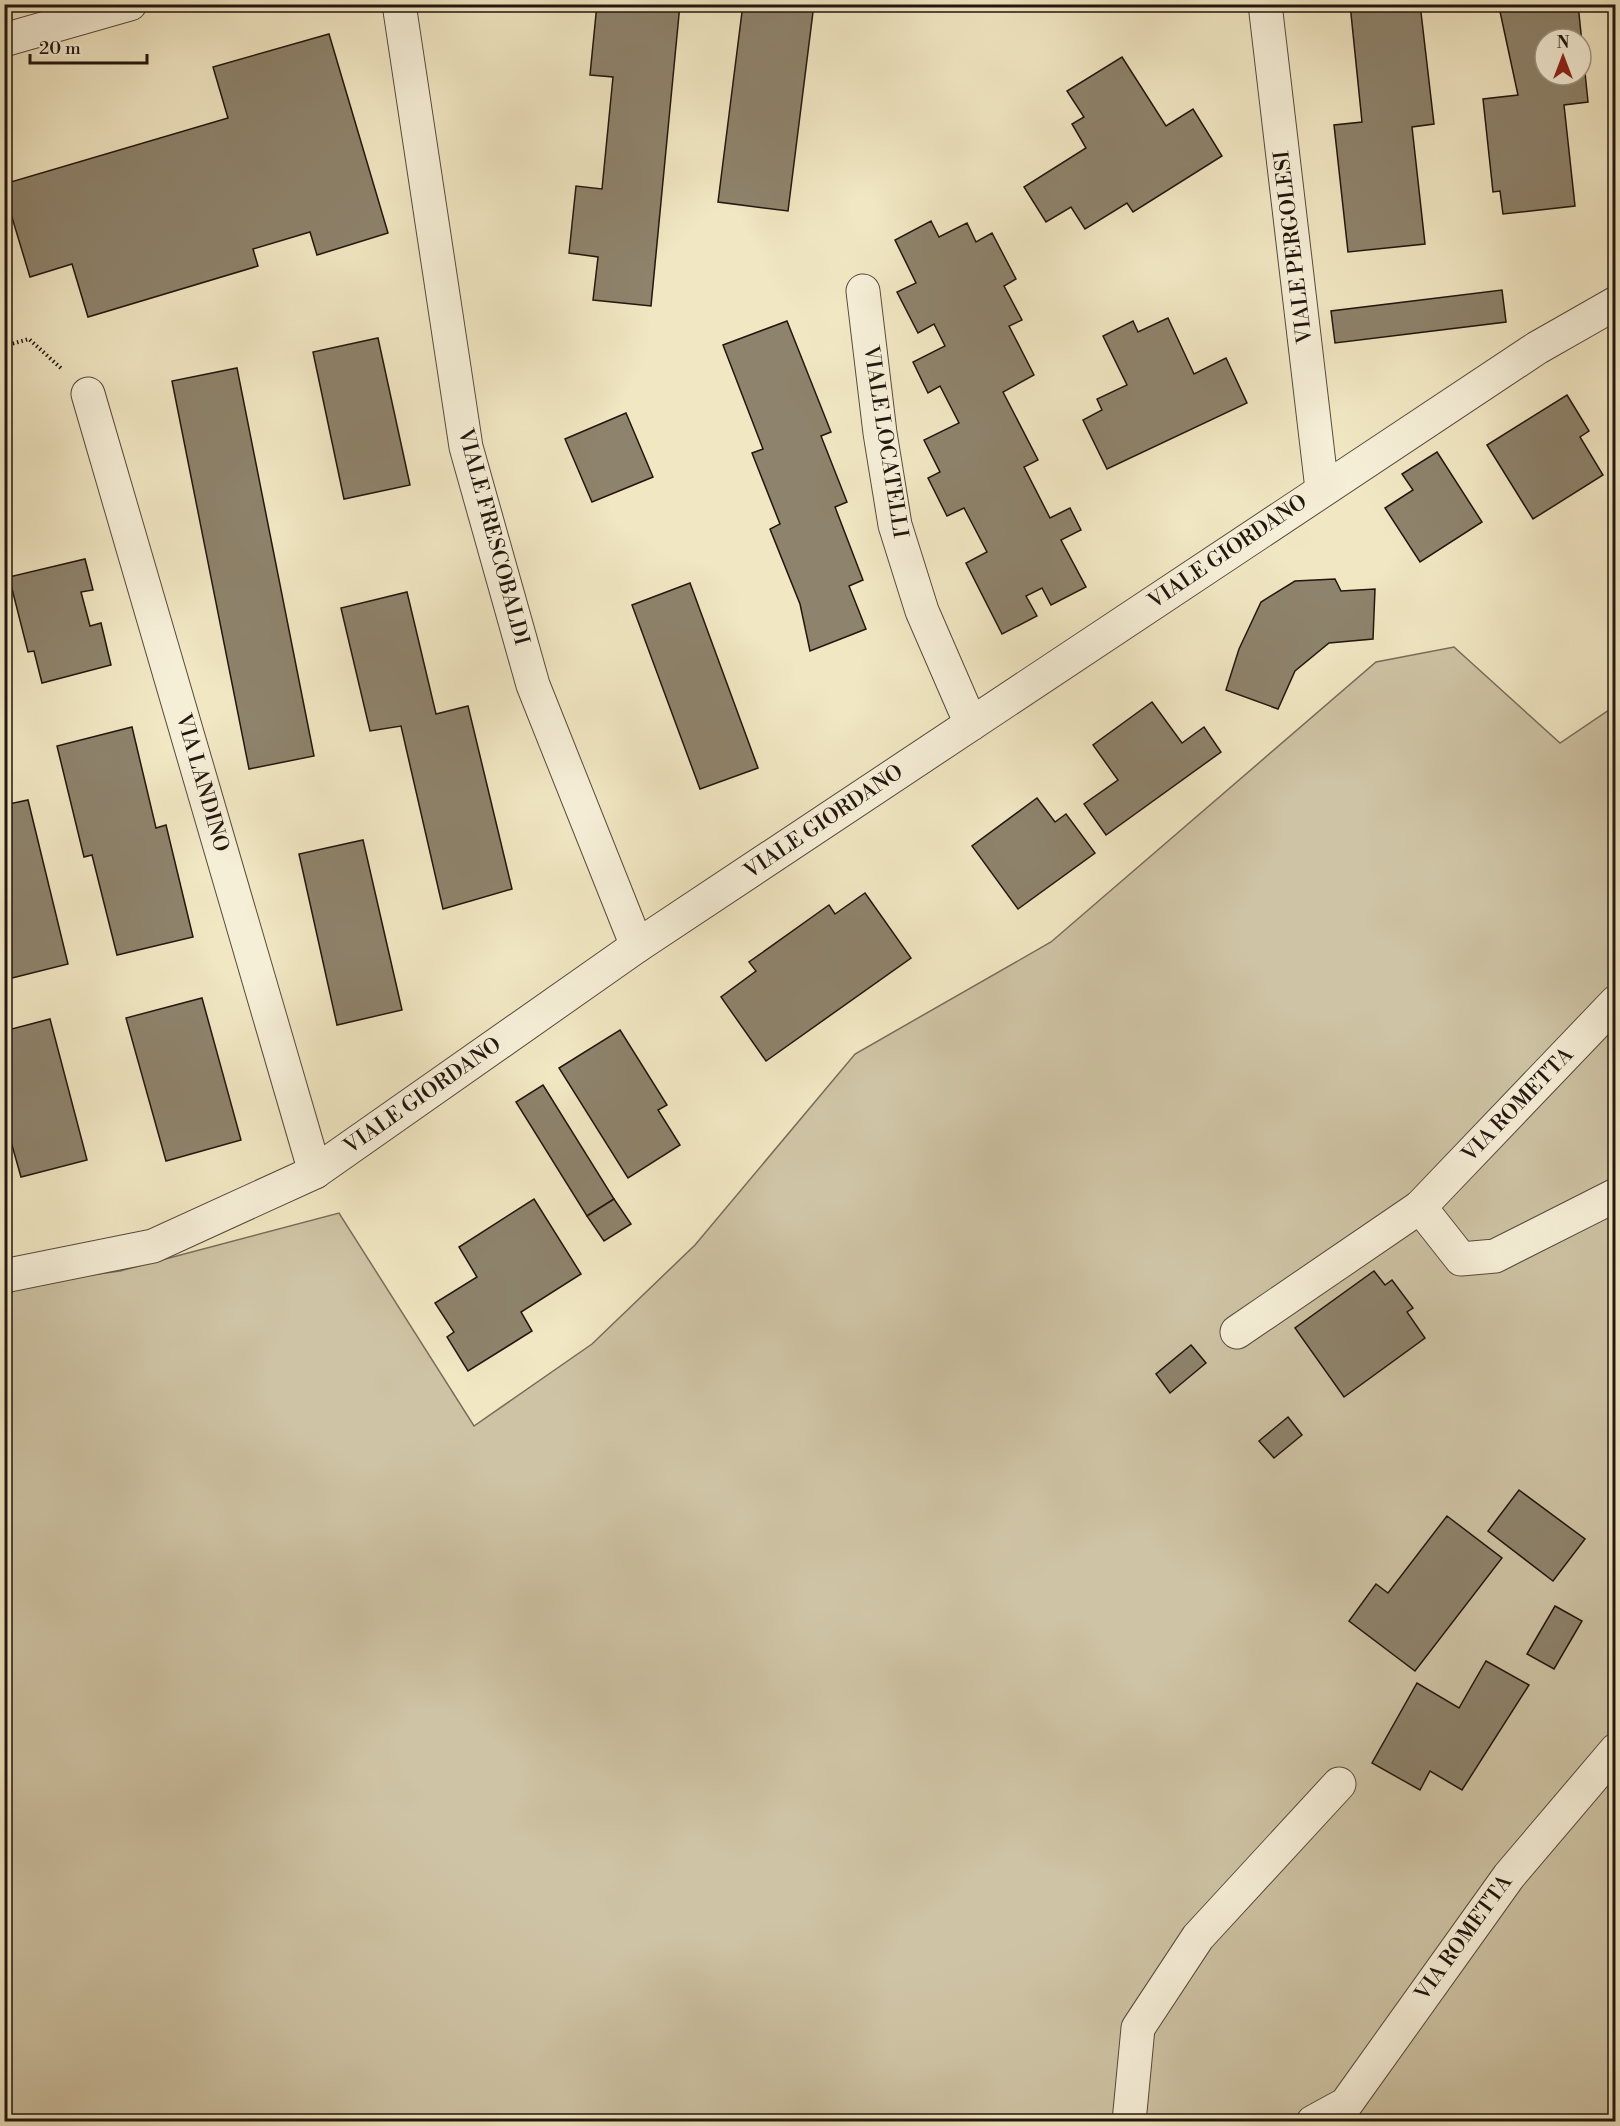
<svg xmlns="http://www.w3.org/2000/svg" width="1620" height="2126" font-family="'Libre Bodoni',serif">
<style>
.green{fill:#cec3a4;stroke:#786c59;stroke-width:1.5}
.building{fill:#8e836c;stroke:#22160e;stroke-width:1.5;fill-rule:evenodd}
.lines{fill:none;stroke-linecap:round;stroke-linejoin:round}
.street-casing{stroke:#564a3b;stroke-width:35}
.path{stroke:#22160e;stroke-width:4;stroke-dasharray:1.5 3;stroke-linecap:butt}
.street{stroke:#f6efd8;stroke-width:33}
.labels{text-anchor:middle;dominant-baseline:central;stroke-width:4.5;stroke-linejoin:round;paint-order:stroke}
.street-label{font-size:21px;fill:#22160e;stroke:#f6efd8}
</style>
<rect width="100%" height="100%" fill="#f1e7c3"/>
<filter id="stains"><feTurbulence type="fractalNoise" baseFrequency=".00333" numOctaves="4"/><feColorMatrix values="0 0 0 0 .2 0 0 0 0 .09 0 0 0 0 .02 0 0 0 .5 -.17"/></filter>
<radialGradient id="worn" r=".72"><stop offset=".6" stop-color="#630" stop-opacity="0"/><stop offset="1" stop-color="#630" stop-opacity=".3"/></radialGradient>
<!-- green -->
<polygon class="green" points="1454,647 1560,743 1615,706 1615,2121 5,2121 4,1287 120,1271 339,1213 474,1426 592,1344 695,1245 855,1054 1051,942 1376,662"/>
<!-- building -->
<g class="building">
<polygon points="597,4 680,4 651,306 593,300 598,257 569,253 576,186 602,189 613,77 590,75"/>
<polygon points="743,4 814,4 788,211 718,202"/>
<polygon points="1350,4 1420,4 1434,124 1412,127 1425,244 1348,252 1334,125 1362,122"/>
<path d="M 1506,4 L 1578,4 L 1588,102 L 1564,105 L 1575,206 L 1503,214 L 1500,191 L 1493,192 L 1483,99 L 1518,95 L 1499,7 ZM 1545,39 L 1581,39 L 1581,75 L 1545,75 Z"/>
<polygon points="329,34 388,233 317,255 310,232 253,249 258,266 88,317 72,264 30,277 4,191 4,184 228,118 213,67"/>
<polygon points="1122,57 1166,126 1193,109 1222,156 1133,212 1127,203 1085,229 1071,207 1046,222 1024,187 1086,148 1072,124 1084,117 1067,91"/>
<polygon points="931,221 939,237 967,223 976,242 992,233 1016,279 1004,286 1022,320 1009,326 1034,375 1003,392 1038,460 1024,467 1050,518 1070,508 1081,530 1061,540 1086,587 1051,605 1042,588 1026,596 1037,616 1002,634 966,563 987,552 964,508 947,516 928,478 940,472 924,440 959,423 940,386 928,393 913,362 945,346 934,324 918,333 897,292 916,283 895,240"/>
<polygon points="1502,290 1506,322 1335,343 1331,311"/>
<polygon points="1168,318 1194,374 1226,358 1247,403 1107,469 1083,420 1102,410 1097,399 1127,385 1103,336 1133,321 1138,332"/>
<polygon points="787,321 831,432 821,436 847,502 835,507 863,580 849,586 866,629 810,651 800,604 770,529 780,524 752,453 763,449 723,345"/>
<polygon points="378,338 410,485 344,499 313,352"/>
<polygon points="237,368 314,756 249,769 172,381"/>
<polygon points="1567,395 1589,431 1580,437 1603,475 1533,519 1487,445"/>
<polygon points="626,413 653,477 592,502 565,439"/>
<polygon points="1437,452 1482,522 1420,562 1385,508 1413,490 1402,474"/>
<polygon points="85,559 93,590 81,592 90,626 101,623 111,665 42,683 34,651 28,652 9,577"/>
<polygon points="1335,579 1341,591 1375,589 1373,639 1329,643 1295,671 1278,709 1226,690 1239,649 1261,602 1295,581"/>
<polygon points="690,583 758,768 700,789 632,605"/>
<polygon points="407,592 436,714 468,706 512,889 443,909 401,726 370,731 341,608"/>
<polygon points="1152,702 1182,743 1204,727 1221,752 1106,835 1084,804 1118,780 1093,745"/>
<polygon points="132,727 156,828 166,825 193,937 117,955 92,855 84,857 57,746"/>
<polygon points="1037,798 1055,822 1066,814 1095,853 1018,909 972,846"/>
<polygon points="28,800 68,964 4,980 4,805"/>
<polygon points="363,840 402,1010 337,1025 299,854"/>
<polygon points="865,893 911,958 766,1061 721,997 756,971 749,962 829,905 835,914"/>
<polygon points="202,998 241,1140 166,1161 126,1018"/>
<polygon points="50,1019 87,1160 21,1177 4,1117 4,1031"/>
<polygon points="620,1030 667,1105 658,1110 680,1145 628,1178 559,1068"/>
<polygon points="543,1085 614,1199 587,1216 516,1102"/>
<polygon points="534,1199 581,1274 521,1312 532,1331 468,1371 447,1337 454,1332 435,1303 477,1277 459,1247"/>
<polygon points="614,1199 631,1224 604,1241 587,1216"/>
<polygon points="1374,1271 1385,1285 1392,1280 1413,1308 1407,1312 1425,1338 1344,1397 1295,1328"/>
<polygon points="1191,1345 1206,1363 1170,1393 1156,1374"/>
<polygon points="1288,1417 1302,1435 1274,1458 1259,1441"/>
<polygon points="1519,1490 1585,1539 1553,1581 1488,1531"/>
<polygon points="1447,1516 1502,1558 1415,1671 1349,1621 1376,1584 1388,1593"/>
<polygon points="1555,1606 1582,1621 1554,1669 1527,1654"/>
<polygon points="1486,1661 1529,1685 1462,1790 1430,1771 1420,1790 1372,1763 1417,1683 1459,1708"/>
</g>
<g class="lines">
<defs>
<g id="street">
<polyline points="399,4 466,447 533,685 637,946"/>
<polyline points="1265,4 1322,489"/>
<polyline points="4,40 130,4"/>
<polyline points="863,291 880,433 895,525 922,611 971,724"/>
<polyline points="88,394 315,1172"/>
<polyline points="1420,1207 1461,1259 1495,1256 1616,1195"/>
<polyline points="4,1276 153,1246 315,1172 637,946 1537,348 1616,303"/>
<polyline points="1237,1332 1420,1207 1616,1002"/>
<polyline points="1129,2122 1138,2028 1198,1937 1339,1784"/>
<polyline points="1313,2122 1346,2104 1509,1876 1616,1750"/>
</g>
</defs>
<!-- street casing -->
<use href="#street" class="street-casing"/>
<!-- path -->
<polyline class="path" points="4,346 29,339 63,370"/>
<!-- street -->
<use href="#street" class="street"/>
</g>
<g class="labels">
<!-- street labels -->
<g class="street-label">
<text transform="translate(1294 247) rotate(-97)">VIALE PERGOLESI</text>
<text transform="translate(885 442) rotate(81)">VIALE LOCATELLI</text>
<text transform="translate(493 537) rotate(75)">VIALE FRESCOBALDI</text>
<text transform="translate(1228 552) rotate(-34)">VIALE GIORDANO</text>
<text transform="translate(202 783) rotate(74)">VIA LANDINO</text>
<text transform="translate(824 822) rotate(-34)">VIALE GIORDANO</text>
<text transform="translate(423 1096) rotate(-35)">VIALE GIORDANO</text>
<text transform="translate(1518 1105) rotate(-46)">VIA ROMETTA</text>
<text transform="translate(1464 1938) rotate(-54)">VIA ROMETTA</text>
</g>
</g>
<!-- margin -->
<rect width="1620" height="2126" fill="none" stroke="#f1e7c3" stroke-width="24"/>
<rect x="6" y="6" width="1608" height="2114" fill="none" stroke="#22160e" stroke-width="3"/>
<rect x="12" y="12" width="1596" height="2102" fill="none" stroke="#22160e" stroke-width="1.5"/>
<!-- north arrow -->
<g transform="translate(1563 57)"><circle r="28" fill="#f6efd8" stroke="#a19887" stroke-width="1.5"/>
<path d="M0-4.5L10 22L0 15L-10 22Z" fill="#8f2418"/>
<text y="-9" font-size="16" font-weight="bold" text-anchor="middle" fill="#22160e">N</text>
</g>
<!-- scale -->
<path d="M30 54v9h117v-9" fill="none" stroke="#22160e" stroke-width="3"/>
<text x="39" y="54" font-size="18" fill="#22160e" stroke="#f6efd8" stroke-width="4.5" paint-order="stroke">20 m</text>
<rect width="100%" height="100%" filter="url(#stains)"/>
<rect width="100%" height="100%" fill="url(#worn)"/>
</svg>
